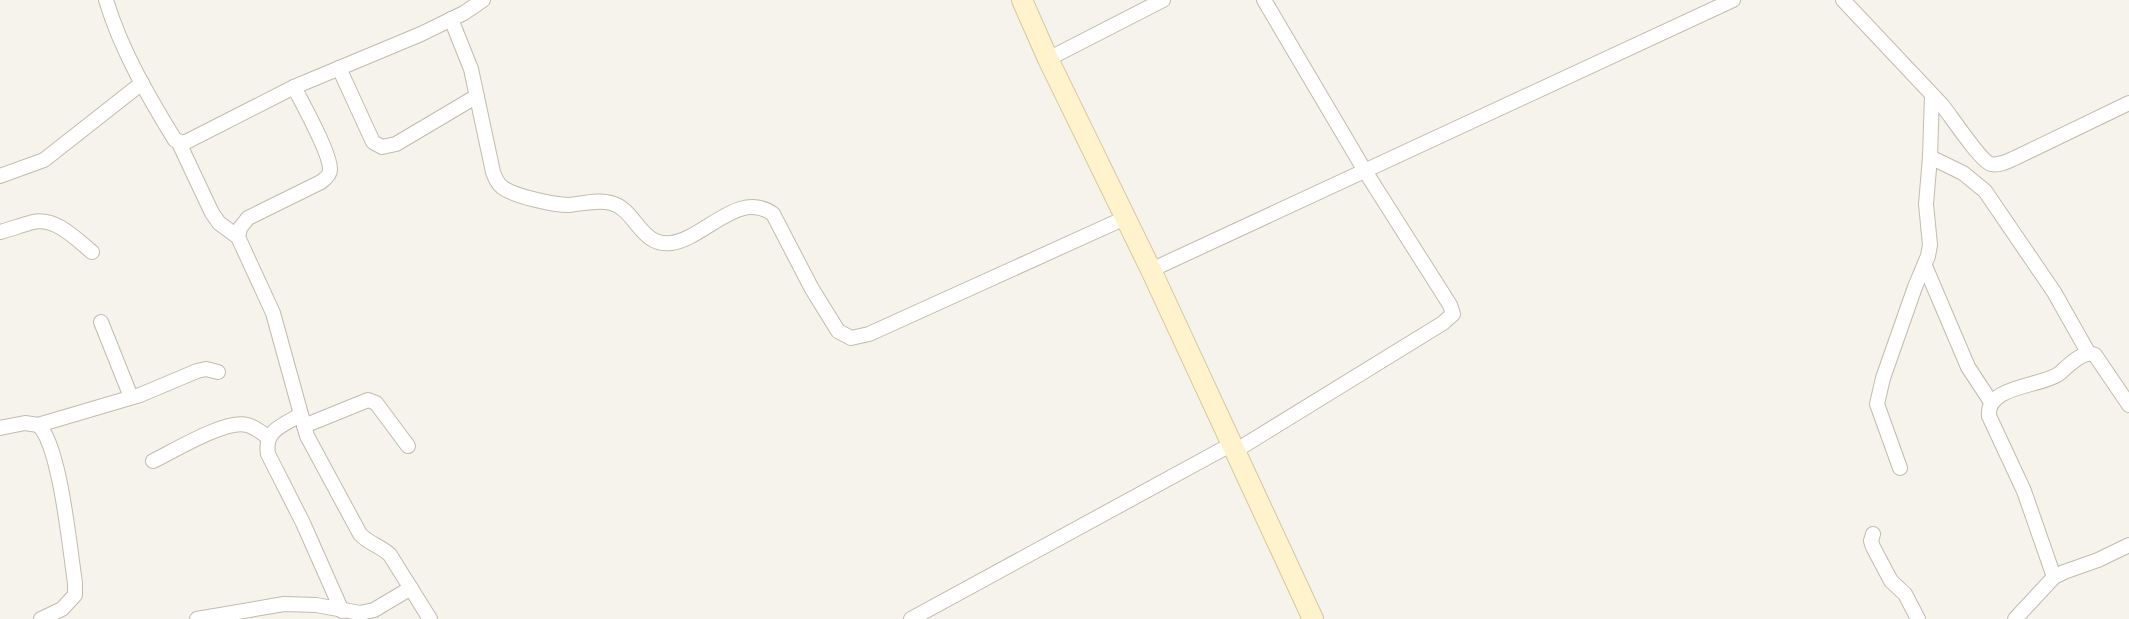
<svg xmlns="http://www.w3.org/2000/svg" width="2129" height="619" font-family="Helvetica,sans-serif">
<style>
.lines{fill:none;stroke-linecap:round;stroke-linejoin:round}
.street-casing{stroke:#c2bbae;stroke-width:16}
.secondary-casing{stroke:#d6c79b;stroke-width:22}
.street{stroke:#fff;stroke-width:14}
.secondary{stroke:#fff3cd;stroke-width:20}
</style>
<rect width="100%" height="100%" fill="#f6f3ec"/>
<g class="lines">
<defs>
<g id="street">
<path d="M 106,0 C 121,50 148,96 175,140 L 184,143 L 294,87 L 421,34 L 464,13 L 483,0"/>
<path d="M 1843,0 L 1942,105 C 1951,116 1981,162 1991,164 C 1999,166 2008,161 2015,158 L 2129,103"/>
<path d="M 451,19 L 471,69 L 493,172 C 495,178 497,183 502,187 C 513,196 554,205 569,205 C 582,204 598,199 611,203 C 636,209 640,247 671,243 C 704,239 739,189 773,214 L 812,289 L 838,331 L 851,338 L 869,334 L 1125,218"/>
<polyline points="1048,59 1163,0"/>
<polyline points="339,68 373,142 382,147 396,144 477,96"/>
<path d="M 294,87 C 302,103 331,154 330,170 C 330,175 325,179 321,182 L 248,218 L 240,228 L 238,237 L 273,313 L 307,436 L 360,534 C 369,544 381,546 390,555 L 430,619"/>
<polyline points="179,143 212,213 219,223 238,237"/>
<polyline points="1930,157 1963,173 1985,191 2054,292 2089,354"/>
<polyline points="0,176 44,160 142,83"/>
<path d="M 0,232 C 11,229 22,225 33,222 C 56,217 76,239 92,252"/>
<polyline points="1925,266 1968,367 1991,402"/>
<polyline points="1151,270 1733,0"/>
<polyline points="101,322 131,397"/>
<path d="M 300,415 C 282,426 264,430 268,454 L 303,523 L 342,611"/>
<polyline points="38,425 140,395 197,371 206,369 218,372"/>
<polyline points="304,426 368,400 376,403 408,446"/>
<path d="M 0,428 L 25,423 L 38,425 C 60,443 70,551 75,583 L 75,595 L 62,609 L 41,619"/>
<polyline points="1235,451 1443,323 1453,314 1450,305 1365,171 1264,0"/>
<path d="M 153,461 C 174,451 226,419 247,425 C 255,427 262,433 268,437"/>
<polyline points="1900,468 1877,404 1883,378 1915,287 1928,256 1930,245 1926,204 1930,157 1932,95"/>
<polyline points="1873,534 1871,541 1873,547 1891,581 1905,594 1918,619"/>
<path d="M 2054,577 L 2024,491 L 1989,416 C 1986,385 2042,387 2060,373 C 2068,366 2084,349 2095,355 L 2129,405"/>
<polyline points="197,619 284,604 316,605 360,613 374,610 411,588"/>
<polyline points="911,619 1232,444"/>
<polyline points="2015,619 2054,577 2064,572 2098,560 2129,545"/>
</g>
<polyline id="secondary" points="1022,0 1048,59 1151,270 1313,619"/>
</defs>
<!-- street casing -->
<use href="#street" class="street-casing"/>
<!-- secondary casing -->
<use href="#secondary" class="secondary-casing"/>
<!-- street -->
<use href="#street" class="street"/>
<!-- secondary -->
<use href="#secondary" class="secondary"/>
</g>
</svg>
